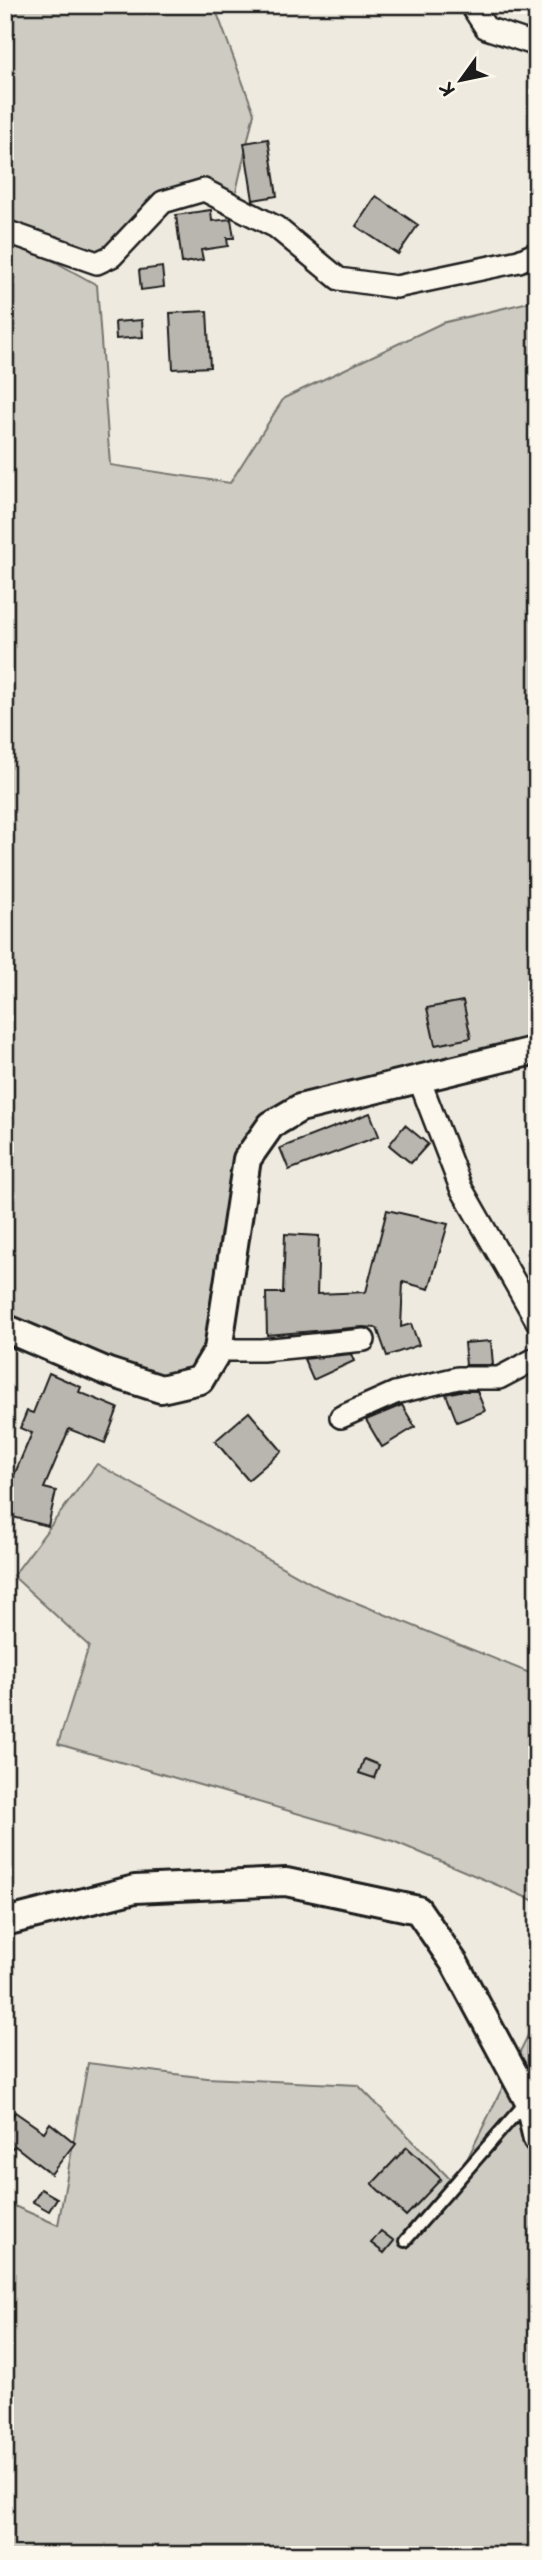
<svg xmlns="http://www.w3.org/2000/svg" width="542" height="2560" font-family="Mali,sans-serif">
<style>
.green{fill:#ceccc2;stroke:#75746f;stroke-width:2}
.building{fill:#b9b6af;stroke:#1c1c1c;stroke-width:2}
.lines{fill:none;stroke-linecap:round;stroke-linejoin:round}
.service-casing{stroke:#1c1c1c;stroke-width:16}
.minor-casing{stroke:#1c1c1c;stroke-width:26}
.tertiary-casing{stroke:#1c1c1c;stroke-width:32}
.service{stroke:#fbf7ec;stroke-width:10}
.minor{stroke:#fbf7ec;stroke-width:21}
.tertiary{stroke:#fbf7ec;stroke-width:26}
</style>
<rect width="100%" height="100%" fill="#eeeadf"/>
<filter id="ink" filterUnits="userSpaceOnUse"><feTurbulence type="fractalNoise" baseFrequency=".0143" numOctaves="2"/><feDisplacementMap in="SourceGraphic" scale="14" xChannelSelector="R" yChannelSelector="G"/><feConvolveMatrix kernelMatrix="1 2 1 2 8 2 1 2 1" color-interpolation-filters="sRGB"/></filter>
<g filter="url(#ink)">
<!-- green -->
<g class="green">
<polygon points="5,5 214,5 254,113 233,205 203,190 139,228 112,256 5,219"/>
<polygon points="5,234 97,285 110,465 230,483 284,398 442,323 537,300 537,1050 300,1108 247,1159 218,1350 177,1385 5,1338"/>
<polygon points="97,1464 320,1588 537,1676 537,1902 393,1841 58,1744 89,1646 13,1576"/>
<polygon points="537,2017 537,2555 5,2555 5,2202 58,2225 88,2063 207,2078 358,2085 455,2184"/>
</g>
<!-- building -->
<g class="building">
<polygon points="268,139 277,196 253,200 244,143"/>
<polygon points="376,196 418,225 398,254 356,226"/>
<polygon points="211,210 212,221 231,219 234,238 227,238 228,246 201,250 203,260 182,263 176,215"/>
<polygon points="162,267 164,287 141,290 139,270"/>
<polygon points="207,311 210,367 173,369 170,313"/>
<polygon points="142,320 143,337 116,339 115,322"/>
<polygon points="463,1001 471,1038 435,1045 427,1008"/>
<polygon points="370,1113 379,1136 289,1170 280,1148"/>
<polygon points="405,1125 428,1144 411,1163 389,1145"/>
<polygon points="387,1210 448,1224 429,1289 403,1282 401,1327 411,1324 419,1345 387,1356 377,1328 363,1327 267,1335 266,1293 283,1293 285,1234 319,1236 317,1294 366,1292"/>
<polygon points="491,1341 493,1365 466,1365 464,1343"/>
<polygon points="351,1354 354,1361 313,1380 304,1359"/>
<polygon points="49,1373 81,1387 79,1392 118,1408 105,1443 69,1429 44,1488 56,1491 48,1526 5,1515 5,1478 12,1480 32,1433 20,1428 27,1411 33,1413"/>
<polygon points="460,1391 477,1391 485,1411 457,1422 446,1394"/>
<polygon points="402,1405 415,1427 382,1447 366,1420"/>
<polygon points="249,1412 282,1451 248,1480 215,1441"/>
<polygon points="364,1759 379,1765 374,1778 359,1773"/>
<polygon points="15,2112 44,2132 50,2123 75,2143 51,2174 15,2146 5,2153 5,2126"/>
<polygon points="407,2147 441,2179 406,2216 372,2184"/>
<polygon points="41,2189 57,2198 49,2211 33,2202"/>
<polygon points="381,2231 394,2241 384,2253 371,2243"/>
</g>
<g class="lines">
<defs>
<polyline id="service" points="405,2241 526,2102"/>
<g id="minor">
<polyline points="471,5 486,28 537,45"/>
<polyline points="5,231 97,263 112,256 163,202 204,190 276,227 339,279 396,287 519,261 537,253"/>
<polyline points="419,1079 461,1188 537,1321"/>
<polyline points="218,1350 262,1350 364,1340"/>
<polyline points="341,1417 395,1393 458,1378 499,1378 537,1358"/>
</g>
<g id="tertiary">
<polyline points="5,1328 108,1372 161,1389 200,1380 218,1350 247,1159 271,1125 300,1108 537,1050"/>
<polyline points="5,1922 135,1889 286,1882 418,1910 455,1964 528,2100 537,2139"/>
</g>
</defs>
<!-- service casing -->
<use href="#service" class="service-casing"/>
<!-- minor casing -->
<use href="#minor" class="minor-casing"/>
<!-- tertiary casing -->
<use href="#tertiary" class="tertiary-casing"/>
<!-- service -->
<use href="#service" class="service"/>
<!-- minor -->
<use href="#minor" class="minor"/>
<!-- tertiary -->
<use href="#tertiary" class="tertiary"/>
</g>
</g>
<!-- margin -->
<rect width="542" height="2560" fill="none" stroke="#fbf7ec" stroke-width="28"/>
<rect x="14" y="14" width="514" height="2532" fill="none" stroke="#1c1c1c" stroke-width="2.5" filter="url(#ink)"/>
<!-- north arrow -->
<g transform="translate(461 80) rotate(237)" stroke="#fbf7ec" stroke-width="5" paint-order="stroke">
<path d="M0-5L12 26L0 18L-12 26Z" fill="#1c1c1c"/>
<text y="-10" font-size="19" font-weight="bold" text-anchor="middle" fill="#1c1c1c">K</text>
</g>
</svg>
